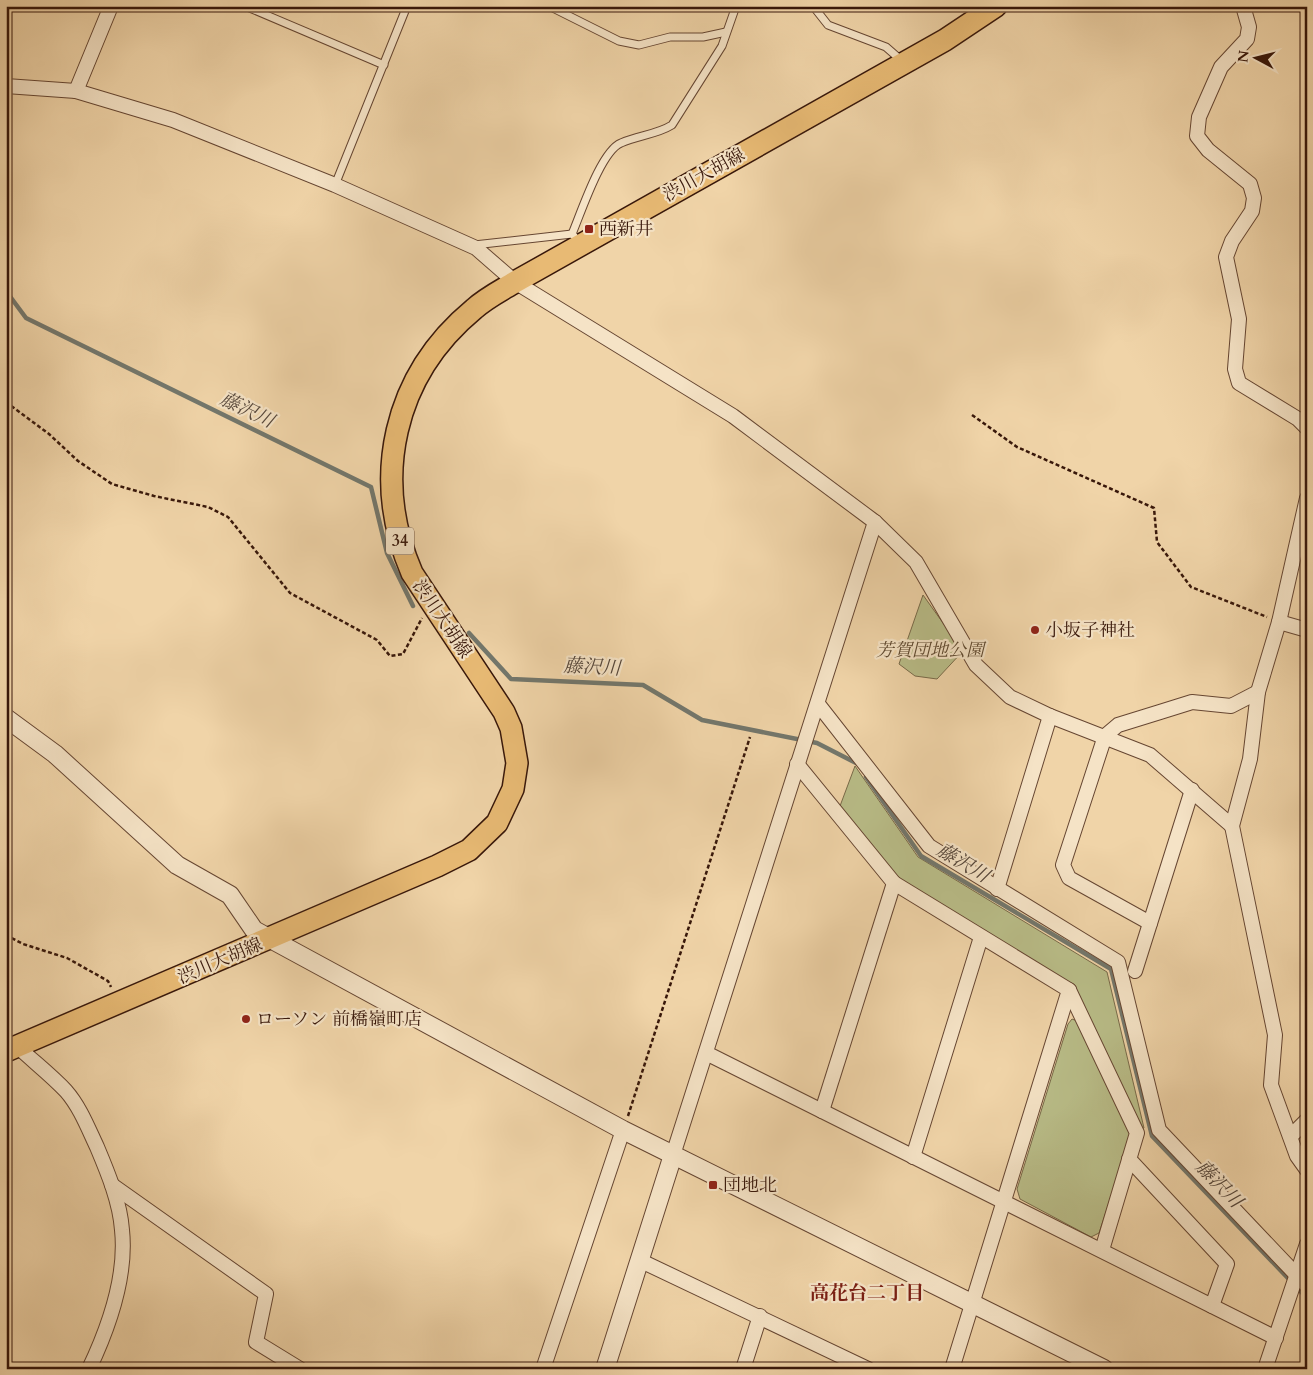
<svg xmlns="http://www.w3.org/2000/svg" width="1313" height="1375" font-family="Cardo,'Noto Serif JP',serif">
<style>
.green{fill:#b9bd88;stroke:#786a49}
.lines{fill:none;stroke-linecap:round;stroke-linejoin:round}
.stream{stroke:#73776c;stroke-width:4.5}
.service-casing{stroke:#664632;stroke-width:9}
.minor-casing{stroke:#664632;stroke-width:16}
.tertiary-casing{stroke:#664632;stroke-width:20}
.primary-casing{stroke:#38170a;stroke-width:24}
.path{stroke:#38170a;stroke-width:2.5;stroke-dasharray:4 2.5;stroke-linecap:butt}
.service{stroke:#f5e3c6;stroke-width:7}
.minor{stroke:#f5e3c6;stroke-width:14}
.tertiary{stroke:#f5e3c6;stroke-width:18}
.primary{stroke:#e8ba74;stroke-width:21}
.poi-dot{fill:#8f2418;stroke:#f5e3c6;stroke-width:2}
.labels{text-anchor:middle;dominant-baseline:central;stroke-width:4.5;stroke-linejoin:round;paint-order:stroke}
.shield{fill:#f5e3c6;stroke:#715442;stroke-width:1}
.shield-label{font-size:16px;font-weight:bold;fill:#38170a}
.street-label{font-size:18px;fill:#38170a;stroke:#f5e3c6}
.poi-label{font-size:18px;fill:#38170a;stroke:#f5e3c6;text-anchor:start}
.park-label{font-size:18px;font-style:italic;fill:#5f4930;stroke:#f5e3c6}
.water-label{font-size:19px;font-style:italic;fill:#56473b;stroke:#f5e3c6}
.neighbourhood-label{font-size:19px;font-weight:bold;fill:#7a1f14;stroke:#f5e3c6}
</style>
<rect width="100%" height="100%" fill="#f0d4a8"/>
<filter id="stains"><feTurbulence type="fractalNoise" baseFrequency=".004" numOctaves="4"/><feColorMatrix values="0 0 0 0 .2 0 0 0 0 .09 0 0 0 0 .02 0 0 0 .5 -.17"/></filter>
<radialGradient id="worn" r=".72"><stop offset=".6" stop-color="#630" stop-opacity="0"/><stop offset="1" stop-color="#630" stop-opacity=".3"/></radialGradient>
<!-- green -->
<g class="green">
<polygon points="923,595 963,651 937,679 915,676 899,664"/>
<polygon points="855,766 918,857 1107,972 1144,1128 1141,1130 1073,985 899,878 840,806"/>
<polygon points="1072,1019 1077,1021 1132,1133 1099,1233 1091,1237 1020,1199 1017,1189 1068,1024"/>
</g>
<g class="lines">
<!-- stream -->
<g class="stream">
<polyline points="6,291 26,318 371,487 387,553 413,606"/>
<polyline points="469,633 511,679 643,685 702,720 817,743 858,764"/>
<polyline points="866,777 921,856 1111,969 1152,1136 1307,1298"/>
</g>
<defs>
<g id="service">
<polyline points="245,6 384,65"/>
<polyline points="549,6 619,41 639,45 670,37 703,37 726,32"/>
<polyline points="813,6 828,25 886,47 902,61"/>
<polyline points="335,185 407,6"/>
<path d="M 572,234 C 581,213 601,151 621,143 C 638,135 656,135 672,125 L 722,46 L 736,6"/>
<polyline points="474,245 572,234 574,236"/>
</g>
<g id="minor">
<polyline points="1243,6 1249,27 1247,39 1221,67 1199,117 1197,136 1208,150 1250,184 1254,198 1252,211 1232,241 1226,257 1239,319 1235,369 1239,383 1298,419 1307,428"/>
<polyline points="6,86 76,91 173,120 335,185 476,248 515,282 733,416 875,522 916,562 976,665 1010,697 1050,716 1150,755 1232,826"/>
<polyline points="76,91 111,6"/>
<polyline points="1307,498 1279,622 1258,692 1250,759 1232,826 1275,1035 1271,1085 1297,1156 1307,1170"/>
<polyline points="1279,622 1307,630"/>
<polyline points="818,704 929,846 1118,962 1159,1130 1307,1286"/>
<polyline points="797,764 894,883 1069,990 952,1369"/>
<polyline points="997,889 1050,716"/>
<polyline points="1150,923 1069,878 1063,865 1105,736 1118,725 1160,712 1192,702 1231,706 1258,692"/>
<polyline points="1135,971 1192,790"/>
<polyline points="1069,990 1137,1133 1102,1250"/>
<path d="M 18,1047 C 34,1062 51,1075 66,1091 C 80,1107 88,1128 97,1147 C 108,1173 120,1202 122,1230 C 127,1277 109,1327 89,1369"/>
<polyline points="706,1053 1276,1338"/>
<polyline points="822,1111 894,883"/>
<polyline points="1291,1136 1307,1120"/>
<polyline points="673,1155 875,522"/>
<polyline points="913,1157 981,937"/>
<polyline points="1129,1159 1227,1264 1212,1306"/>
<polyline points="112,1185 266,1294 256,1342 300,1369"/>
<polyline points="639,1260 868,1369"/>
<polyline points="543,1369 623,1130"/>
<polyline points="743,1369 760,1316"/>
<polyline points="1265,1369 1307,1244"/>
</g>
<g id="tertiary">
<polyline points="6,718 55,754 177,865 230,895 254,930 623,1130 1104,1369"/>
<polyline points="605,1369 673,1155"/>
</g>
<path id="primary" d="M 6,1051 L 437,866 L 469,850 L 497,823 L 513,789 L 517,763 L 511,728 L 504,712 L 412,573 C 371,478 393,376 474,309 C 486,298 502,290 515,282 L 945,40 L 996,6"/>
</defs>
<!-- service casing -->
<use href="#service" class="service-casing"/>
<!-- minor casing -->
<use href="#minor" class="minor-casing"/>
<!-- tertiary casing -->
<use href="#tertiary" class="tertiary-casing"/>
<!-- primary casing -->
<use href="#primary" class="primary-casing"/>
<!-- path -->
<g class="path">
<polyline points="6,402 49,434 78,461 112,484 154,496 208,507 228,517 290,593 377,640 390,656 403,654 422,618"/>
<polyline points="972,415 1017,447 1154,508 1157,542 1191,587 1267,617"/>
<polyline points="6,935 23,944 67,958 108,981 111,987"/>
<polyline points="628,1116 750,737"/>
</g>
<!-- service -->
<use href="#service" class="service"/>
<!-- minor -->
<use href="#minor" class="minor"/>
<!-- tertiary -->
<use href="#tertiary" class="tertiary"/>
<!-- primary -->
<use href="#primary" class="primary"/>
</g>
<!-- markers -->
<g class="poi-dot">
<rect x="584" y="224" width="10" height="10" rx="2.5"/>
<circle cx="1035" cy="630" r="5"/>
<circle cx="246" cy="1019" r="5"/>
<rect x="708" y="1180" width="10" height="10" rx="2.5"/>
</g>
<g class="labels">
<!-- shield labels -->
<rect class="shield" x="386" y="527.5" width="28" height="27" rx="4"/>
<g class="shield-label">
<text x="400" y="541">34</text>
</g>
<!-- street labels -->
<g class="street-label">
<text transform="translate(704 175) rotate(-29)">渋川大胡線</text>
<text transform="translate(442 619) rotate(56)">渋川大胡線</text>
<text transform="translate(220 961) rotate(-23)">渋川大胡線</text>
</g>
<!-- poi labels -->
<g class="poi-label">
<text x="599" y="229">西新井</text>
<text x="1045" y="630">小坂子神社</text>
<text x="256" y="1019">ローソン 前橋嶺町店</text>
<text x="723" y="1185">団地北</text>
</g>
<!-- park labels -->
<g class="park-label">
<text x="930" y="650">芳賀団地公園</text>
</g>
<!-- water labels -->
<g class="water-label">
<text transform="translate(247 410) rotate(26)">藤沢川</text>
<text transform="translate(592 667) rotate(3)">藤沢川</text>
<text transform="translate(963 863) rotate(31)">藤沢川</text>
<text transform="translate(1219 1184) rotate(46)">藤沢川</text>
</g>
<!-- neighbourhood labels -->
<g class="neighbourhood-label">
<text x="867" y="1293">高花台二丁目</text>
</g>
</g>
<!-- margin -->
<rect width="1313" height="1375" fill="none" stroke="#f0d4a8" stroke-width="25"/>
<rect x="8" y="8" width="1298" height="1360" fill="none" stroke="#38170a" stroke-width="2.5"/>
<rect x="12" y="12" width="1288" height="1350" fill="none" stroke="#38170a"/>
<!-- north arrow -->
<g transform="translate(1256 58) rotate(277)" stroke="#f5e3c6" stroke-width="4" paint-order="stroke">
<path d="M0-4L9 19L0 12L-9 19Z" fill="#38170a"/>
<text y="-8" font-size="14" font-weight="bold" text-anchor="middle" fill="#38170a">N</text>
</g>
<rect width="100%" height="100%" filter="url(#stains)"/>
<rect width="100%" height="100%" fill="url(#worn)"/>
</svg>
